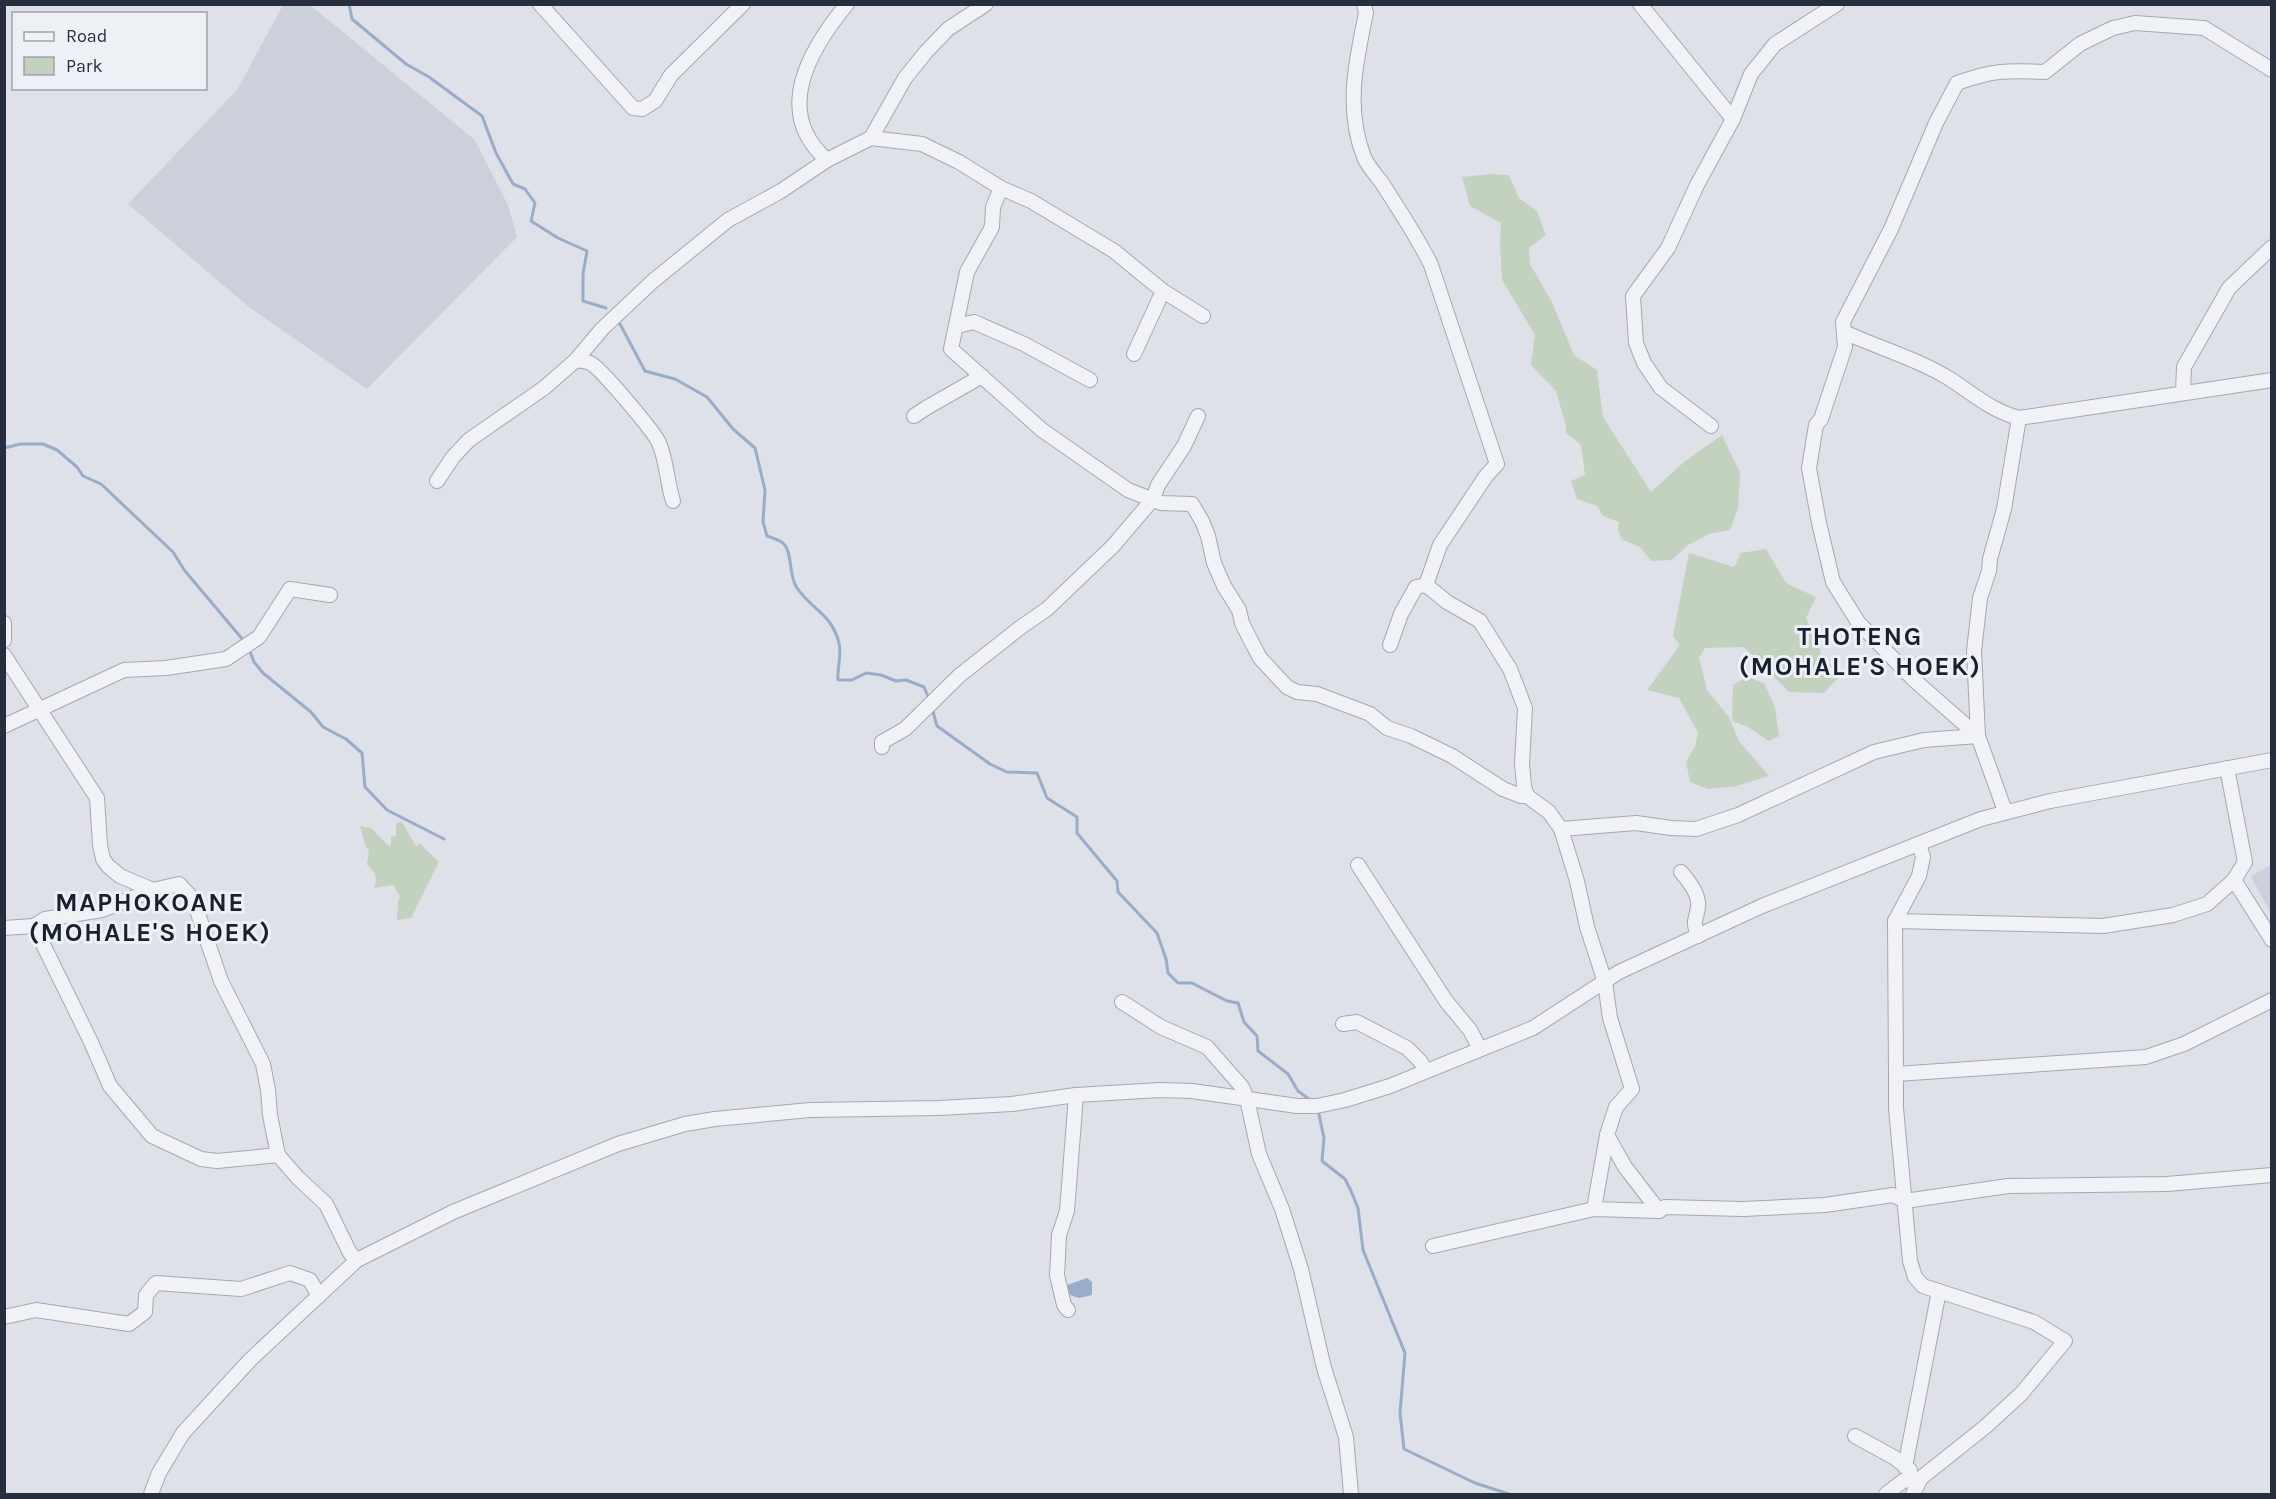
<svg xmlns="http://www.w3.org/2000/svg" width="2276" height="1499" font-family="Karla,sans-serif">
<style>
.built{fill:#ccd0da}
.green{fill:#c3d2bf}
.water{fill:#98adc9}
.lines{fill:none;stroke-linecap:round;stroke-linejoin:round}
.stream{stroke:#98adc9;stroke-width:3}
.minor-casing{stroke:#a3a8b2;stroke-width:16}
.minor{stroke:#f1f2f6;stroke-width:14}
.labels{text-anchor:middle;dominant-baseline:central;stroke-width:6;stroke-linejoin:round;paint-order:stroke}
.district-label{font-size:26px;font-weight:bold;letter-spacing:1.5px;fill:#19202f;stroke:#edf0f5}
</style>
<rect width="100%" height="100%" fill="#dee1e8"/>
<!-- built -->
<g class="built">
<polygon points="283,5 310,5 475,140 508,205 517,237 367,389 249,307 128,204 237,90"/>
<polygon points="2271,865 2271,914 2251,876"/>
</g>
<!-- green -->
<g class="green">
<polygon points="1489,174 1509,175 1519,198 1537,211 1546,235 1529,248 1530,264 1551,300 1574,355 1597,370 1603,417 1651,492 1685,461 1722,435 1740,473 1738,509 1730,530 1709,534 1688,545 1672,560 1651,561 1640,547 1621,539 1618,529 1619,522 1603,516 1597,506 1577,499 1571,481 1585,475 1581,445 1566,433 1566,426 1556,391 1531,365 1535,335 1502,280 1500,241 1501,223 1470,206 1462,177"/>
<polygon points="1766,549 1786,583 1816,597 1806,618 1818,643 1822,658 1842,674 1824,693 1789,692 1744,647 1705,648 1699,658 1707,690 1729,717 1739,741 1769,776 1736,786 1708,789 1690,782 1686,762 1695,746 1698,733 1679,698 1647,690 1680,645 1673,636 1689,553 1734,567 1741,553"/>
<polygon points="1747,677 1764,683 1775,707 1779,736 1769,741 1748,727 1732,721 1733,685"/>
<path d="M 401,821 C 407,829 410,838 417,847 L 419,843 L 439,862 L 411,918 L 397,920 L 398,902 L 400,896 L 393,885 L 374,888 L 376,882 L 375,873 L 367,865 L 369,850 L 366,847 L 360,826 L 371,828 L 388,845 L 391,845 L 391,837 L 396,836 L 396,824 Z"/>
</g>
<!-- water -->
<polygon class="water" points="1087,1278 1092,1282 1092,1295 1079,1298 1070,1295 1067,1285"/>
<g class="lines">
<!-- stream -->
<g class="stream">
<polyline points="349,4 352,19 406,64 429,77 482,116 496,153 513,184 525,189 535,203 531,221 558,238 587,251 583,274 583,301 606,308"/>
<path d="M 620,324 L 645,371 L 675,379 L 707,397 L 733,429 L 755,448 L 765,490 L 763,522 L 767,536 C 772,538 780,540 784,544 C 793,554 788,575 797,588 C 813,611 831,613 839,643 C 842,655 837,668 838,680 L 852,680 L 866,673 L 881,675 L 896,681 L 906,680 L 924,687 L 929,699"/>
<polyline points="4,448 21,444 43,444 57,450 77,467 83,476 101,484 173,552 185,571 244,641"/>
<polyline points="249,649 254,662 263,673 311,712 323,727 346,739 362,753 365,787 387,810 444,839"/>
<polyline points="932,708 937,726 990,764 1007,772 1037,773 1047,798 1077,817 1077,833 1117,881 1118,892 1157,933 1166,959 1168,973 1178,983 1192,983 1227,1001 1238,1003 1244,1022 1257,1036 1258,1051 1288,1074 1298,1091 1313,1102"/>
<polyline points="1318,1110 1324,1138 1322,1161 1345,1179 1351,1191 1358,1208 1363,1250 1405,1353 1400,1413 1404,1449 1475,1483 1509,1494"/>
</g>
<defs>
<g id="minor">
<polyline points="540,4 633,108 642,109 655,101 671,75 743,4"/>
<path d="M 1364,4 L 1366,13 C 1356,61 1345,109 1364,157 C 1367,165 1376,175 1382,183 C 1399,210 1417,236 1431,265 L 1497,464 L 1486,476 L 1440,545 L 1426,585"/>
<polyline points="1640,4 1733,119"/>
<polyline points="871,138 922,144 959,162 1001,188 1031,201 1114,251 1163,291 1203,316"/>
<path d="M 827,160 C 772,112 810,49 847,4"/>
<polyline points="1001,188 993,207 992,227 967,272 951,349 1042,430 1128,490 1161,503 1192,504 1202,521 1208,536 1214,563 1224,586 1239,610 1242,623 1249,637 1260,658 1287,687 1297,692 1317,694 1370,714 1387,728 1411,736 1452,756 1503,789 1521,796 1527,796"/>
<polyline points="957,326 974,322 1024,344 1090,380"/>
<path d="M 1844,332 C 1879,348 1918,359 1950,379 C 1973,394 1992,411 2019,418 L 2272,380"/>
<polyline points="1134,354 1163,291"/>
<path d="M 576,360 C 580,361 586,361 590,363 C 600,367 655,433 659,443 C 667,462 667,482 673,501"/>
<polyline points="2183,393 2184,367 2229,288 2272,247"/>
<polyline points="914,416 926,408 982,376"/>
<polyline points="1711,426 1661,388 1644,363 1636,343 1633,296 1668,248 1697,185 1733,119 1751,74 1775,44 1837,4"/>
<polyline points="437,481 453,457 469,440 544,388 576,360 602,329 653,281 728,220 781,191 827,160 871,138 905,78 926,52 948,29 986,4"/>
<polyline points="1426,585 1447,602 1480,621 1510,669 1525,708 1522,764 1524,786 1527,796 1549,812 1561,829 1577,881 1587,927 1605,982 1610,1018 1632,1089 1616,1107 1607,1135 1594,1209"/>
<polyline points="4,623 4,640"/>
<polyline points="1390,645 1401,614 1416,587 1426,585"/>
<polyline points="4,655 97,798 100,845 103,859 108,866 120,876 153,890 179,884 193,899 221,981 263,1064 268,1090 270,1115 278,1155 298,1178 326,1204 350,1253 357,1260"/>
<polyline points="4,726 124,670 166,668 226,659 259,637 290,589 330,595"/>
<path d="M 1978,736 L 1913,679 L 1858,622 L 1833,582 L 1819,523 L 1809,468 L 1816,425 L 1821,419 L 1845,347 L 1843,322 L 1891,229 L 1936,123 L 1957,83 C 1993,70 2008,70 2045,72 L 2080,44 L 2113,28 L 2135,23 L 2204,28 L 2272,70"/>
<polyline points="882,747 882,742 905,729 960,675 1021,627 1047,609 1113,546 1153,499 1158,485 1184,446 1198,416"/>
<polyline points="2005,811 1978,736 1974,651 1980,598 1989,571 1990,559 2004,509 2019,418"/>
<polyline points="1561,829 1636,823 1671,828 1696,829 1738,815 1874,752 1924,740 1978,736"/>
<polyline points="1358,865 1446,1001 1470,1030 1480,1049"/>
<path d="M 1681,872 C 1688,880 1700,895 1698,907 C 1696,923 1692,917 1698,936"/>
<polyline points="2234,880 2272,940"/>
<polyline points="1895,921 2103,926 2173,915 2207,904 2234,880 2245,862 2227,768"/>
<polyline points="34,926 91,1042 110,1086 152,1136 201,1159 217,1161 278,1155"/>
<polyline points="4,928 34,926 45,919 102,910 153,890"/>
<polyline points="1122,1002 1161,1027 1207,1047 1242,1087 1247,1099 1259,1154 1282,1209 1301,1269 1324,1368 1346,1437 1351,1494"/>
<polyline points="1343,1024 1357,1022 1407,1048 1420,1061 1426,1071"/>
<polyline points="1896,1074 1895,921 1919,876 1923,857 1919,844"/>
<polyline points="1607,1135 1625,1167 1659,1211 1665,1207 1743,1209 1825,1205 1893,1195 1905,1201 2008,1186 2167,1184 2272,1175"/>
<polyline points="1433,1246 1594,1209 1659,1211"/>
<polyline points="1068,1310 1064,1305 1057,1275 1058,1257 1059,1235 1067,1211 1076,1095"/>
<polyline points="4,1317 36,1310 129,1324 145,1312 146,1295 156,1283 241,1289 290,1273 310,1280 319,1296"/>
<polyline points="1855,1436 1895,1458 1910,1470"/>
<polyline points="1905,1467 1939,1291"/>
<polyline points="151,1494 159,1473 183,1433 250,1360 357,1260 453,1212 618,1144 685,1124 715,1119 810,1110 939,1108 1012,1104 1076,1095 1160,1090 1192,1091 1297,1106 1317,1106 1345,1100 1390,1086 1533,1028 1619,972 1762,906 1981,819 2050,801 2272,760"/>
<polyline points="1886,1494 1903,1481 1921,1478"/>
<polyline points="1913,1494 1921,1478 1985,1427 2021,1394 2065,1341 2034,1322 1923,1286 1915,1277 1910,1261 1896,1108 1896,1074 2146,1057 2184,1044 2272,1000"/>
</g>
</defs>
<!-- minor casing -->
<use href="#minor" class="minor-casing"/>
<!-- minor -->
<use href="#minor" class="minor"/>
</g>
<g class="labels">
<!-- district labels -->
<g class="district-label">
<text x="1860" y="636">THOTENG<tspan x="1860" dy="30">(MOHALE'S HOEK)</tspan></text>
<text x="150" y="902">MAPHOKOANE<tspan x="150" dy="30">(MOHALE'S HOEK)</tspan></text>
</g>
</g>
<!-- border -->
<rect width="2276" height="1499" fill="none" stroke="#272f3f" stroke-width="12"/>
<!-- legend -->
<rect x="12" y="12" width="195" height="78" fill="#edf0f5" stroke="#9ea3ac" stroke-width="1.5"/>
<rect x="24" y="32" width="30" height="9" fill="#f1f2f6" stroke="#9ea3ac" stroke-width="1.5"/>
<text x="66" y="42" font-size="18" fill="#272f3f">Road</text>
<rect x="24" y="57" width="30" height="18" fill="#c3d2bf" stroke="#9ea3ac" stroke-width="1.5"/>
<text x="66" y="72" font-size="18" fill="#272f3f">Park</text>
</svg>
